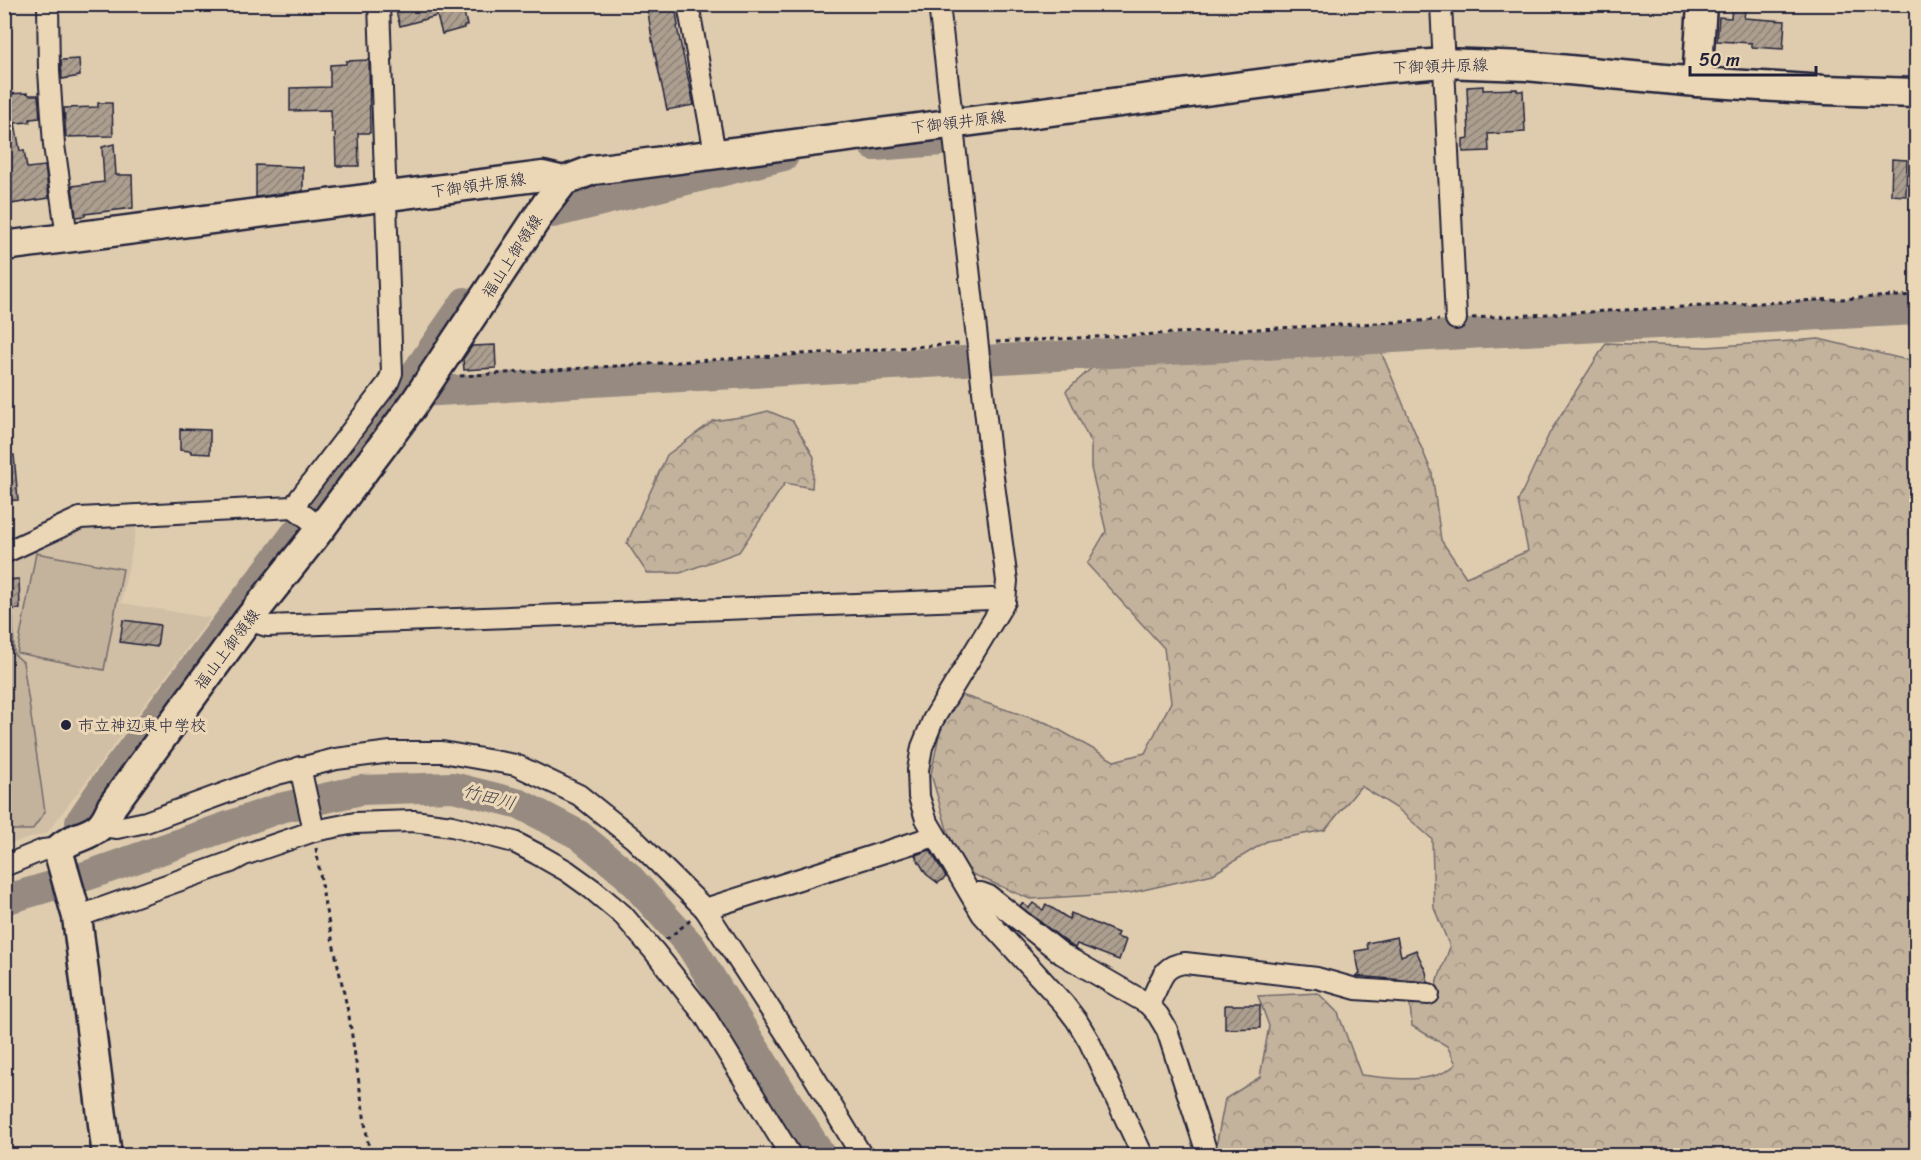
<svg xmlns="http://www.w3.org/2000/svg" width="1921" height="1160" font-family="Sriracha,'Klee One',sans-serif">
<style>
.built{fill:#d0bea5}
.forest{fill:url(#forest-crowns);stroke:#726a6c;stroke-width:1.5}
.pitch{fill:#c3b39d;stroke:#726a6c;stroke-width:1.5}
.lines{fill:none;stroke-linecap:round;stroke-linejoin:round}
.river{stroke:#978b81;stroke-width:30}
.building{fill:url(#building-hatch);stroke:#22223b;stroke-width:1.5}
.street-casing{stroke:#22223b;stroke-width:24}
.secondary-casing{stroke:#22223b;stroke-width:33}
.path{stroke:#22223b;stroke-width:3;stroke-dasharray:4.5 4.5;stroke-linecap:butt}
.street{stroke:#ebd7b5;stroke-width:20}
.secondary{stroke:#ebd7b5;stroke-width:28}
.poi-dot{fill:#22223b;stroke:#ebd7b5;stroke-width:2}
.labels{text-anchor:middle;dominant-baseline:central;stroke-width:6;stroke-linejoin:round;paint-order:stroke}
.street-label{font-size:16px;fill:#22223b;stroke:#ebd7b5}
.poi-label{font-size:16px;fill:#22223b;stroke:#ebd7b5;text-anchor:start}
.water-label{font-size:18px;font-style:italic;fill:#454250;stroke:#ebd7b5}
</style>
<defs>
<pattern id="forest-crowns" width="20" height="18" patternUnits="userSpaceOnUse" patternTransform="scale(1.5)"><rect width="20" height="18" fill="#c3b39d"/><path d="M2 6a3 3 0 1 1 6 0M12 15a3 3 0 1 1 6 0" fill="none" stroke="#9e9181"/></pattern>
<pattern id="building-hatch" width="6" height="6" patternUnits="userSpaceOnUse" patternTransform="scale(1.5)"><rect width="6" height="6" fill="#ad9f90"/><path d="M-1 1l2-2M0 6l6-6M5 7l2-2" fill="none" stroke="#8c8177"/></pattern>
</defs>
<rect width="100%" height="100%" fill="#dfccae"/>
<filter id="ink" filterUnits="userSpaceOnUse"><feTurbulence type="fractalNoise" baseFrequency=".0167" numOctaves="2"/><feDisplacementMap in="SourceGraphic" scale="12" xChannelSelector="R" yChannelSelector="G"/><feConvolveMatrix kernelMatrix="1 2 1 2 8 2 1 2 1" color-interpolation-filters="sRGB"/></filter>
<g filter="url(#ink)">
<!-- built -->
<polygon class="built" points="138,520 121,603 210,618 47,833 5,845 5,558 18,557 82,524"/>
<!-- forest -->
<g class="forest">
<path d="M 1819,339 L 1916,362 L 1916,1155 L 1219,1155 L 1216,1147 L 1225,1099 L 1260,1077 L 1269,1026 L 1258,996 L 1318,993 L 1338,1013 L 1361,1075 C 1391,1078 1433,1086 1456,1064 L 1447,1046 L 1412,1026 L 1409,994 L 1436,985 L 1450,947 L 1434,908 L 1432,839 L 1398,809 L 1361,786 L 1325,830 L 1267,841 L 1213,874 L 1130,893 L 1030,899 L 970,873 L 948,833 L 931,774 L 941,725 L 958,694 L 1047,723 L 1114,761 L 1145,753 L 1171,702 L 1164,648 L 1087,564 L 1106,531 L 1091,468 L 1091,444 L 1066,391 L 1095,365 L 1380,349 L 1432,473 L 1441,540 L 1466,577 L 1528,551 L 1518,501 L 1550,432 L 1606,343 L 1707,347 Z"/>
<polygon points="768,411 793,421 814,457 812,488 785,483 739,552 680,573 647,573 627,543 667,455 713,421 748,416"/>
</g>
<!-- pitch -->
<g class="pitch">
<polygon points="36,553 123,569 104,670 17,653"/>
<polygon points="5,617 13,618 14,654 23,662 43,798 45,812 32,830 5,830"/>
</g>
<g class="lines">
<!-- river -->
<g class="river">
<polyline points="874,146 942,141"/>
<polyline points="553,213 784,156"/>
<polyline points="402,393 945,362 1916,310"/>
<polyline points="80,822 105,785 402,393 465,302"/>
<polyline points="4,900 89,875 280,808 361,790 453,787 520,804 579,835 626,874 691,946 821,1156"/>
</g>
</g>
<!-- building -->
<g class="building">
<polygon points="394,4 462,4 467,25 464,26 464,28 442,34 437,16 400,26"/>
<polygon points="660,4 675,4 678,26 677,27 694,105 667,110 653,45 647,6"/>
<polygon points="1732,4 1746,4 1744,18 1785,21 1783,49 1752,47 1752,43 1717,41 1719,17 1731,18"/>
<polygon points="79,59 80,76 62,79 61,60"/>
<polygon points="369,60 370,133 358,133 359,166 336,166 335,133 332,133 331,110 290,111 290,88 330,87 330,65 346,64 346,61"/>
<polygon points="1483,86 1483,90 1517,89 1517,91 1523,91 1525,132 1488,134 1489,151 1463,152 1463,139 1469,138 1467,87"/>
<polygon points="28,93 29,95 38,95 40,118 30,119 30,122 15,123 20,151 24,150 27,168 45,166 49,198 4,205 4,94"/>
<polygon points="98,103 112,103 113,136 66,137 64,108 98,107"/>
<polygon points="114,144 116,175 132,175 133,208 85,214 85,216 76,217 72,186 104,182 102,147"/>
<polygon points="1892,159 1907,160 1906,196 1891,195"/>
<polygon points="256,165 303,167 303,191 256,197"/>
<polygon points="495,345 496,368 464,370 463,359 472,346"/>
<polygon points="180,429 210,430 210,454 191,453 191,451 180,450"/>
<polygon points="4,455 14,455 18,500 4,501"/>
<polygon points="19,579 20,609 4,610 4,580"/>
<polygon points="123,620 160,625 157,647 120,642"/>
<polygon points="930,850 946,877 938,883 926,874 915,855"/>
<polygon points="1022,903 1029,908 1033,903 1043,910 1046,904 1069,919 1071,913 1118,933 1116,937 1126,940 1119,960 1077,944 1075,948 1069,944 1020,906"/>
<polygon points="1397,937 1401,956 1416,950 1426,972 1428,982 1355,976 1360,974 1355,951 1368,949 1367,943"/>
<polygon points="1225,1005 1260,1005 1260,1028 1225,1029"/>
</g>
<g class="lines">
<defs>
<g id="street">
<polyline points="48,4 49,71 54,145 67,237"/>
<polyline points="688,4 715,153"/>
<polyline points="939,4 991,462 1007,581 1005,601 933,720 922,747 918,770 919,797 926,819 982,914 1064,1004 1077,1021 1089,1041 1143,1156"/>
<polyline points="1441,4 1456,319"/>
<polyline points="293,507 388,383 392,373 379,4"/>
<polyline points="4,553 80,518 293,507 321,528"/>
<polyline points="248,620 267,626 991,599 1005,601"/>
<polyline points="300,767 314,831"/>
<polyline points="101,826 117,828 146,822 277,774 336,759 391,752 442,752 516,765 579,795 634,839 705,909 813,1075 862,1156"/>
<polyline points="4,866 43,850 60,848"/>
<polyline points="970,893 981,893 989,896 1062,954 1148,1004 1158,1015 1167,1030 1208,1156"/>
<polyline points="705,909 935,836"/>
<polyline points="77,917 231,862 244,855 314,831 355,823 382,822 413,821 452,826 514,842 537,854 567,871 592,889 623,915 654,951 705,1016 791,1156"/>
<path d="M 1148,1004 C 1162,985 1158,966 1185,963 L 1317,978 L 1356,989 L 1429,994"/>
</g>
<g id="secondary">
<polyline points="1697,82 1702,4"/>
<polyline points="4,246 543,176 564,181"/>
<path d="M 107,1156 L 77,917 L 60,857 L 60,848 C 71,837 88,837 99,827 C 105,822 109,813 112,806 L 248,620 L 321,528 L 413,405 L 547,203 L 564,181 L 593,170 L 1383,68 L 1443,63 L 1526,66 L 1697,82 L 1825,90 L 1916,93"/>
</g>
</defs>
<!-- street casing -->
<use href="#street" class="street-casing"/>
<!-- secondary casing -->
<use href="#secondary" class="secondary-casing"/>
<!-- path -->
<g class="path">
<polyline points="1472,318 1916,295"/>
<polyline points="996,342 1439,320"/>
<polyline points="460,376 959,344"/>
<polyline points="316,848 325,906 349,1016 370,1156"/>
<polyline points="666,940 692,919"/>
</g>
<!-- street -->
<use href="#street" class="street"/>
<!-- secondary -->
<use href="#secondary" class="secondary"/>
</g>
</g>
<!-- markers -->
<circle class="poi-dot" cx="66" cy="725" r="6"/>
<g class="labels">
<!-- street labels -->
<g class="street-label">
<text transform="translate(1440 66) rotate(-2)">下御領井原線</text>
<text transform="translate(958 122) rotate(-7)">下御領井原線</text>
<text transform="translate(478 185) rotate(-8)">下御領井原線</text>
<text transform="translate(512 256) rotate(-57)">福山上御領線</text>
<text transform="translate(227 649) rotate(-53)">福山上御領線</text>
</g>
<!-- poi labels -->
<g class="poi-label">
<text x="78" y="725">市立神辺東中学校</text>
</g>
<!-- water labels -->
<g class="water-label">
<text transform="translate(489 797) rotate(15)">竹田川</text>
</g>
</g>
<!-- margin -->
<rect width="1921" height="1160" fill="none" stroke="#ebd7b5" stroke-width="24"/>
<rect x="12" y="12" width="1897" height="1136" fill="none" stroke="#22223b" stroke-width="2" filter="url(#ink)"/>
<!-- scale -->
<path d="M1690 66v9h126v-9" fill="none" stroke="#22223b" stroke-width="3"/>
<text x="1699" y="66" font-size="18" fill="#22223b" stroke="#ebd7b5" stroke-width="4.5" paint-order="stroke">50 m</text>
</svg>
